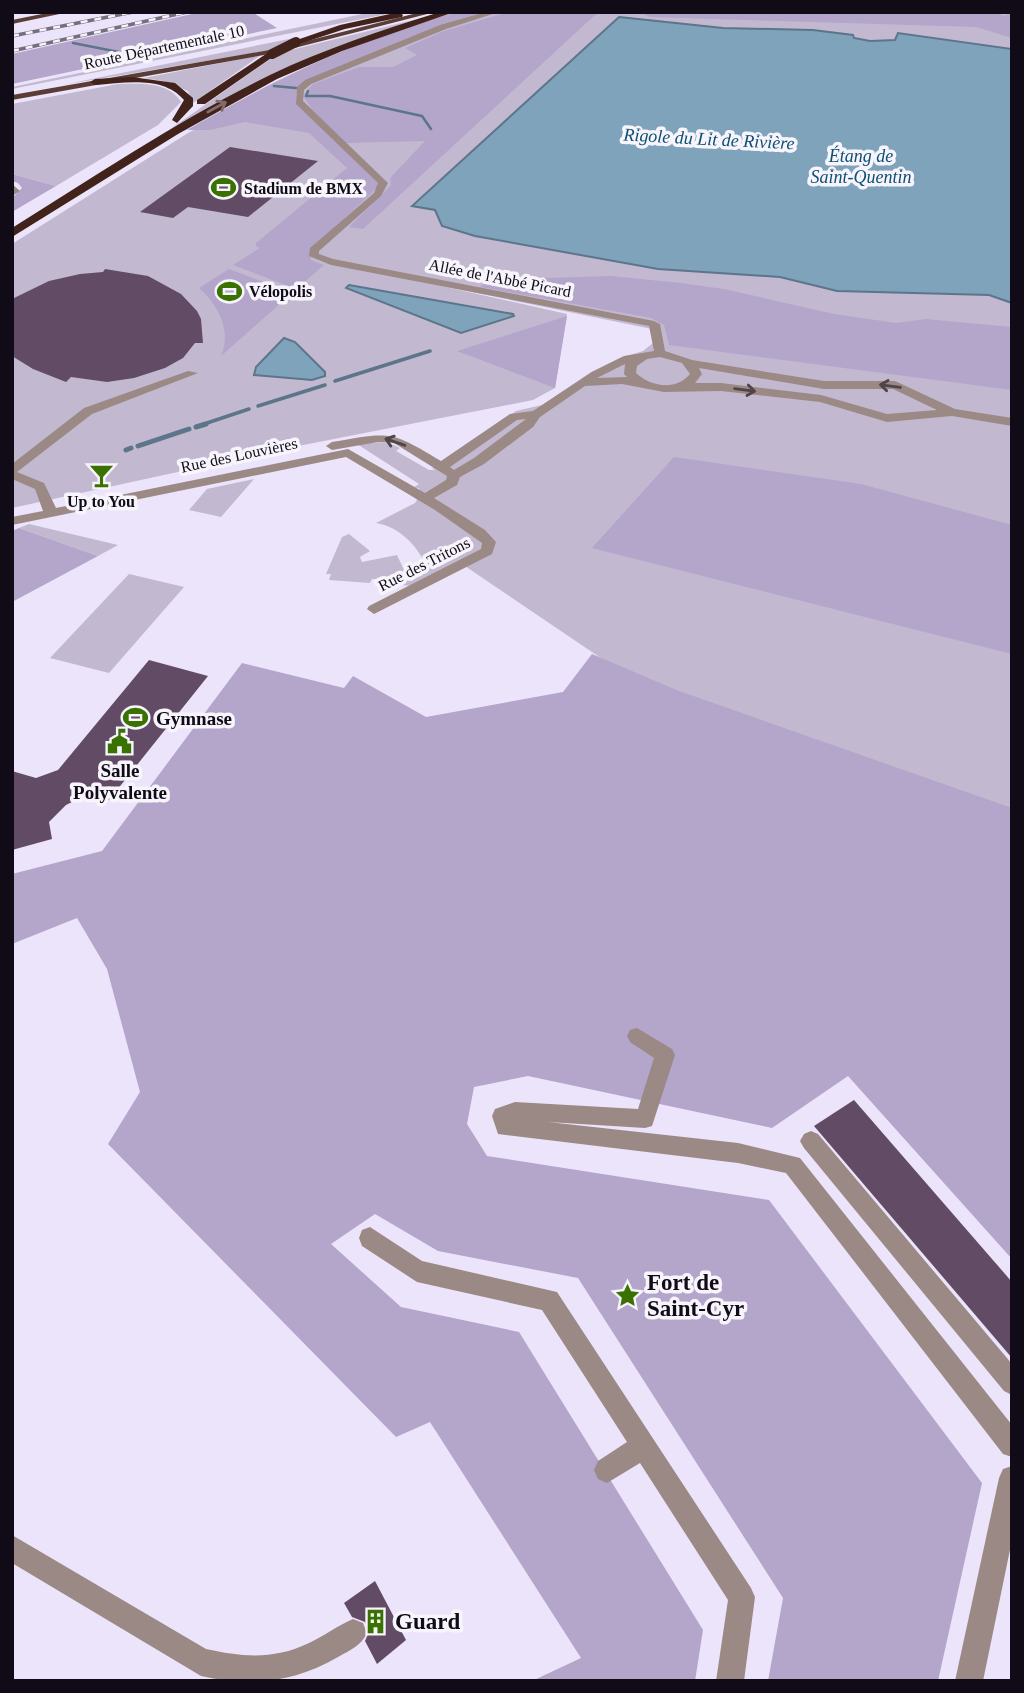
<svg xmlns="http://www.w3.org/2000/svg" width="1024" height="1693" font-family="Georgia,serif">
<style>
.green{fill:#c2b9d0}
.forest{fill:#b4a5ca}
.water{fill:#7ea3bb;stroke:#5d758a;stroke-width:2}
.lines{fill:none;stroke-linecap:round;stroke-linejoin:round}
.stream-far2{stroke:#5d758a;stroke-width:2.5}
.stream-far1{stroke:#5d758a;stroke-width:3.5}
.stream{stroke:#5d758a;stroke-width:5}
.building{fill:#624c65}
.minor{fill:#9b8985;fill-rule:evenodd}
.major{fill:#5a3d36;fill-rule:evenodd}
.highway{fill:#42231b;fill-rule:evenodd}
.rail-casing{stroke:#756e7e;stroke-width:3.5}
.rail{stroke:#f7f4fc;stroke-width:2.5;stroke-dasharray:7;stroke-linecap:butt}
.highway-bridge{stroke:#42231b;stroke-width:10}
.oneway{stroke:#816c6a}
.oneway2{stroke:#4f4448}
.labels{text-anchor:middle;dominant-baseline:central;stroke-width:7;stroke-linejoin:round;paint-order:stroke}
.far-street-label{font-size:16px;fill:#100b16;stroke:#f7f4fc}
.far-poi-label{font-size:16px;font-weight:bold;fill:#100b16;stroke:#f7f4fc;text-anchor:start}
.far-water-label{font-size:18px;font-style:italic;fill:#0d5072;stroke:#f7f4fc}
.poi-label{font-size:19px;font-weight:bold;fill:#100b16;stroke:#f7f4fc;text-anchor:start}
.near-poi-label{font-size:23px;font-weight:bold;fill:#100b16;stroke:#f7f4fc;text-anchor:start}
</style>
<rect width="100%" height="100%" fill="#ece4fa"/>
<!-- green -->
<g class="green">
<polygon points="372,12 397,12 12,89 12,87"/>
<path d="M 443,12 L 1012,12 L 1012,815 L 666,702 L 459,562 L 415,586 L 399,585 L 399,580 L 372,579 L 370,583 L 329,580 L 331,574 L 326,574 L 342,537 L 349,534 L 370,551 L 360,557 L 362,562 L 397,555 L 404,570 L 426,565 C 416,544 399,527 376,523 L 415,503 L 417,500 L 413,495 L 420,489 L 414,487 L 419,484 L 357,444 C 373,443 385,440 400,448 L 396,451 L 429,470 L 435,470 L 432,468 L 516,411 L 542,405 L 591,372 L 620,358 L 643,351 L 653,343 L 652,329 L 428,283 L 567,314 L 555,388 L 533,400 L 293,447 L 12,508 L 12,244 L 188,133 L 250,101 L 276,83 Z"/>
<polygon points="417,19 305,60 169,130 279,53"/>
<polygon points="294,38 297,39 272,50 62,85"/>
<polygon points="261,55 193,103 188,91 163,81 144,78"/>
<path d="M 118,84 C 140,84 168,81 181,102 L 158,125 L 56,186 L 12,174 L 12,104 Z"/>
<polygon points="254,479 221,517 189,510 207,489"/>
<polygon points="29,524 118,545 98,556 19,528"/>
<polygon points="129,574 184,587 109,673 50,658"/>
</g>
<!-- forest -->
<g class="forest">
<polygon points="201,12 252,12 277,28 12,84 12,54"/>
<path d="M 460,12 L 489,12 L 465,19 L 302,85 L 296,93 L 296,100 L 378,183 L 378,187 L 310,250 L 311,260 L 324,265 L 296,289 L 233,265 L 260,248 L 256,246 L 256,243 L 347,168 L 309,133 L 245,122 L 210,130 L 187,130 C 274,80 363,35 460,12 Z"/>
<polygon points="508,12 603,12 595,15 363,229 349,227 391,185 390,178 425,141 346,143 313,111 303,96 313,84 359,67 393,67 417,55 405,48 444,31"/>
<polygon points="638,12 997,12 1003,16 1012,13 1012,38 976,27 650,17"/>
<polygon points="12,174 56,186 12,212 12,198 22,188 18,183 12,181"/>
<path d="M 229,269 L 292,293 L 221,356 C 232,330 218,305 199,288 Z"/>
<polygon points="494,276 515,279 611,276 681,283 724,289 834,314 896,323 926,319 1012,327 1012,390 669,345 664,325 651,318 480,287"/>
<polygon points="567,316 555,388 457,351"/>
<polygon points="674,457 861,484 1012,525 1012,654 592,548"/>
<polygon points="19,528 98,556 12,602 12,531"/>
<polygon points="592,654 679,691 1012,808 1012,1259 848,1076 772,1128 528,1076 474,1087 467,1124 487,1156 769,1200 982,1483 938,1681 768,1681 783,1598 578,1278 438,1251 375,1214 331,1244 401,1307 519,1332 703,1630 695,1681 532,1681 581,1658 430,1422 396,1437 108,1144 140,1092 107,969 77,918 12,944 12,874 102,851 242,663 344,688 353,676 426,717 563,692"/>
</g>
<!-- water -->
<g class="water">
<polygon points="619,17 723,28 813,30 853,35 854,38 870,41 895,40 898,33 1012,49 1012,303 989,295 837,291 780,277 658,269 475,236 442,226 435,210 412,206"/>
<polygon points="349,285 513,314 514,316 461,333 346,288"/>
<polygon points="284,338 295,342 325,372 325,376 312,380 254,375 256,367"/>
</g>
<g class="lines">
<!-- stream-far2 -->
<g class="stream-far2">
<polyline points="73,43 139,56"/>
<polyline points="274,86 296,88"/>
<polyline points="308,91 306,96 330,96 422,116 431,129"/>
</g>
<!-- stream-far1 -->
<g class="stream-far1">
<polyline points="335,381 430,351"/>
<polyline points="258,406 325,385"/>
<polyline points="201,425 249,409"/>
</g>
<!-- stream -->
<g class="stream">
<polyline points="196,427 206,424"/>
<polyline points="138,446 189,429"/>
<polyline points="126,450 131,448"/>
</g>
</g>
<!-- building -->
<g class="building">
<polygon points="230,147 318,161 248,217 188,207 173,218 140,212"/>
<polygon points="105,269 148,276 181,294 197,311 201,319 203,343 195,343 183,358 165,368 134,378 107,382 71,377 66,382 33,369 12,356 12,299 49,281 80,274 103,272"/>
<polygon points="149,660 208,676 109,800 102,795 78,799 66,805 49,822 52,839 12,850 12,771 36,778 58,770"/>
<polygon points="854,1100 1012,1282 1012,1358 814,1126"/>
<polygon points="375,1581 406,1640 377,1664 365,1641 369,1632 365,1622 352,1617 344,1603"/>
</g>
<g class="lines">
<!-- minor -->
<g class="minor">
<path d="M 486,12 L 499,12 L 446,29 L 311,84 L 304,90 L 303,101 L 388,183 L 381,196 L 319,251 L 319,254 L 333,259 L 654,321 L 660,324 L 665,351 L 692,360 L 824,381 L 895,381 L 955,409 L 1012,418 L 1012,426 L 952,416 L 887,422 L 820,402 L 721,391 L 664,392 L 622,384 L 585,386 L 540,417 L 533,427 L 484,464 L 460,477 L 457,485 L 434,498 L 485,530 L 496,542 L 492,554 L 374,614 L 367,609 L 369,606 L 481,549 L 482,543 L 435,510 L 346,457 L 12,525 L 12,517 L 43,511 L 35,489 L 12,479 L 12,464 L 84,408 L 188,371 L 198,373 L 92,414 L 17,472 L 44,483 L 56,508 L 348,449 L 425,493 L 446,480 L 447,476 L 394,443 L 378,442 L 332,450 L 326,446 L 332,442 C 390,432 390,430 441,461 L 510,414 L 533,411 L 592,372 L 624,356 L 654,351 L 649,326 L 331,265 L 309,256 L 310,248 L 374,193 L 378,183 L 296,104 L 297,87 L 305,80 L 440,25 ZM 660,357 L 682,363 L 690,374 C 676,391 651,387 636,373 L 637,366 L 647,359 ZM 625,364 L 624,374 L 627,377 L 597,378 ZM 699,368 L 824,389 L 893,389 L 937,410 L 887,414 L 821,395 L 721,383 L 695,383 L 702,374 ZM 526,419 L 474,458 L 454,470 L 450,467 L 517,420 Z"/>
<polygon points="12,184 20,191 12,196"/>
<polygon points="637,1028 672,1049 675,1055 652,1126 645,1128 548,1122 738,1143 800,1158 1012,1425 1012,1457 1003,1454 786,1173 738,1163 498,1134 492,1116 495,1109 515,1102 638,1109 654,1058 630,1042 627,1036 630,1030"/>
<polygon points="811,1131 818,1134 1012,1364 1012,1395 1004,1391 804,1148 800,1141 804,1134"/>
<polygon points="370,1227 422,1261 557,1292 751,1588 755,1597 744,1681 716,1681 728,1600 640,1463 607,1483 598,1479 594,1470 598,1461 627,1442 542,1310 417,1282 362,1246 359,1238 362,1230"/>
<polygon points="1012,1466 1012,1540 983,1681 955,1681 999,1478 1003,1469"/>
<path d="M 12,1535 L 206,1649 C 242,1657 274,1660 309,1643 C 324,1636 337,1626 353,1619 L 363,1623 L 367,1633 C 361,1646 350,1650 338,1657 C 293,1683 251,1687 201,1676 L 12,1563 Z"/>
</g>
<!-- major -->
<g class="major">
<polygon points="52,12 69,12 12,24 12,20"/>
<polygon points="421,12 435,12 275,53 12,100 12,95 275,49"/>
</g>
<!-- highway -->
<g class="highway">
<polygon points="399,12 403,15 402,17 345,29 296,45 291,42 340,25"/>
<path d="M 440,12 L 454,12 L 342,51 L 277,79 L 178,134 L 12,237 L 12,228 C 97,175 180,119 270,75 C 324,49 382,30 440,12 Z"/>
<polygon points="269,52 277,54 205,104 197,104 197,100"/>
<path d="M 132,77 L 175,83 L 193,98 L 193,106 L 177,123 L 172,120 L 184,100 C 163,75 124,83 95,85 L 90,82 L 95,79 Z"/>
</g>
<defs>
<g id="rail">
<polyline points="12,36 133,12"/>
<polyline points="12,51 187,12"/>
</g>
</defs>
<!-- rail casing -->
<use href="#rail" class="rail-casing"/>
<!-- rail -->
<use href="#rail" class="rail"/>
<!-- highway-bridge -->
<polyline class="highway-bridge" points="272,54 296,42"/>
</g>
<!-- one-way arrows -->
<defs><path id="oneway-shaft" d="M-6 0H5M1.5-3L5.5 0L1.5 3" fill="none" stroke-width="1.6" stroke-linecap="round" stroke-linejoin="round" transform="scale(1.75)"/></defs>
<use class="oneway" href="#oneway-shaft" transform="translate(217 107) rotate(-29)"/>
<g class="oneway2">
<use href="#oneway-shaft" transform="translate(890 386) rotate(-172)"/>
<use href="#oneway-shaft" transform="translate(745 390) rotate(7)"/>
<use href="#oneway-shaft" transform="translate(395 442) rotate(-161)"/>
</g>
<!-- icons -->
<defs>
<symbol id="stadium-bare" viewBox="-9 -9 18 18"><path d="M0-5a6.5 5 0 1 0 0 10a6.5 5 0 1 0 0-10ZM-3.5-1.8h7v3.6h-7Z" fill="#397201" stroke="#f7f4fc" stroke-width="2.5" paint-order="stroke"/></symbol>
<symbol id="bar-bare" viewBox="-9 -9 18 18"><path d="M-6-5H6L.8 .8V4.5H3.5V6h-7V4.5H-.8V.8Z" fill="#397201" stroke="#f7f4fc" stroke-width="2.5" paint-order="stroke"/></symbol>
<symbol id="civic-bare" viewBox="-9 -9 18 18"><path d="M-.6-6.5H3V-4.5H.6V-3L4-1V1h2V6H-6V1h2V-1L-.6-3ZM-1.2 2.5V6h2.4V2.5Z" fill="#397201" stroke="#f7f4fc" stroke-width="2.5" paint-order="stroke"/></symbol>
<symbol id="sight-bare" viewBox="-9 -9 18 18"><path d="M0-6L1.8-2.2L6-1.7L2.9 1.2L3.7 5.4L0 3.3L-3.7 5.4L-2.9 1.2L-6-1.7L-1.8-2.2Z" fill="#397201" stroke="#f7f4fc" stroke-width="2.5" paint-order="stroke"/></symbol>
<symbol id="building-bare" viewBox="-9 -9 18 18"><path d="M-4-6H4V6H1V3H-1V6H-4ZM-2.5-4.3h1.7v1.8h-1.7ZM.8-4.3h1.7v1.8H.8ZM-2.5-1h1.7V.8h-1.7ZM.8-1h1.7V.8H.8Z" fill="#397201" stroke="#f7f4fc" stroke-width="2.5" paint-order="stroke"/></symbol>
</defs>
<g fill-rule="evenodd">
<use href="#stadium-bare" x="206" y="170" width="35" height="35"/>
<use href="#stadium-bare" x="212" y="274" width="35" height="35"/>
<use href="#bar-bare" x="84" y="458" width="35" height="35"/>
<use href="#stadium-bare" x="118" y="700" width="35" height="35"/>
<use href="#civic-bare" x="102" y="724" width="35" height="35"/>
<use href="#sight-bare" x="610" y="1278" width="35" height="35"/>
<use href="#building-bare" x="358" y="1604" width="35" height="35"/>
</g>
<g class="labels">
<!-- far-street labels -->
<g class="far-street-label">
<text transform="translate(164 47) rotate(-12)">Route Départementale 10</text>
<text transform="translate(500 278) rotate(11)">Allée de l'Abbé Picard</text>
<text transform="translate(239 455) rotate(-12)">Rue des Louvières</text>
<text transform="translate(424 564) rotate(-27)">Rue des Tritons</text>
</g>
<!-- far-poi labels -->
<g class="far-poi-label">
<text x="244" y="188">Stadium de BMX</text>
<text x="249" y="291">Vélopolis</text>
<text x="101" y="501" text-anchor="middle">Up to You</text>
</g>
<!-- far-water labels -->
<g class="far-water-label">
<text transform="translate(709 139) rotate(3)">Rigole du Lit de Rivière</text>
<text x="861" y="156">Étang de<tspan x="861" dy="21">Saint-Quentin</tspan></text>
</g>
<!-- poi labels -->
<g class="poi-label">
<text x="156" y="718">Gymnase</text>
<text x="120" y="770" text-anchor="middle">Salle<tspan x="120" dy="22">Polyvalente</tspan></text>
</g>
<!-- near-poi labels -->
<g class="near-poi-label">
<text x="647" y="1282">Fort de<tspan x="647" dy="26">Saint-Cyr</tspan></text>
<text x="395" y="1621">Guard</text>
</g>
</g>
<!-- border -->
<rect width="1024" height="1693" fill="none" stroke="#100b16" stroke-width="28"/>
</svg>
